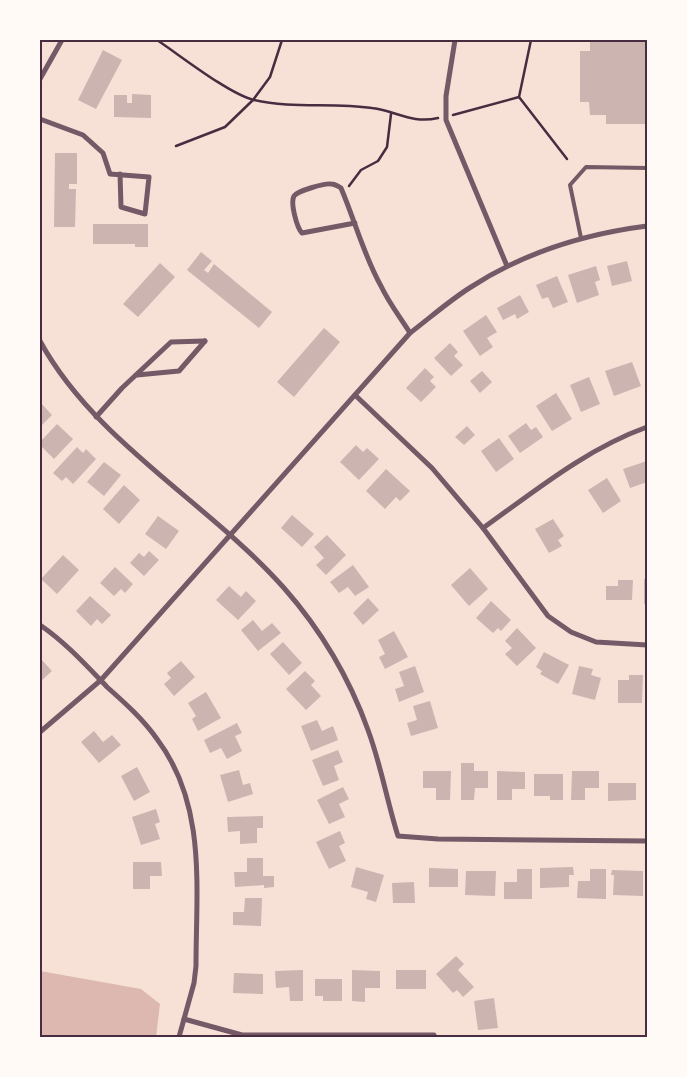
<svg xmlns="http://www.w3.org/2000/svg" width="687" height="1077" font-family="Figtree,sans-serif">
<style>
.water{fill:#dcb8b0}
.building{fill:#ccb4b1}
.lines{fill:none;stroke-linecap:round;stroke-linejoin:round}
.path{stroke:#4a2c40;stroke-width:2.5}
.service{stroke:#755966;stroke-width:4}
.minor{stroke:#755966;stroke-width:5}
.neatline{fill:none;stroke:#4a2c40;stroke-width:2}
</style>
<rect width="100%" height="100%" fill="#f7e1d7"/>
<!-- water -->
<polygon class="water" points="40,971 141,989 160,1004 156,1037 40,1037"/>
<!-- building -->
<g class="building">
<polygon points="590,40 647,40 647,124 606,124 606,115 590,115 589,102 580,102 580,51 590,51"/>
<polygon points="103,50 122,60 96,109 78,100"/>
<polygon points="132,94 151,95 151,118 114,117 114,95 127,95 127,103 132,103"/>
<polygon points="55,153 77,153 77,184 69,184 69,189 76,189 75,227 54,227"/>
<polygon points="93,224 148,224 148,247 135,247 135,244 93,244"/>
<polygon points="201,252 212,261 204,270 208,273 214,264 272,312 259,328 187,270"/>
<polygon points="627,261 632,281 612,286 607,266"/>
<polygon points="160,263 175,277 138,317 123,304"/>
<polygon points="596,266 600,280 595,282 599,295 577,303 568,275"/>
<polygon points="557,276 568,302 553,308 548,297 542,299 536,285"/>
<polygon points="520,295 529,312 517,319 515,314 503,320 497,308"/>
<polygon points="486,315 497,332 487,338 493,347 480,356 463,331"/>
<polygon points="324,328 340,342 294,397 277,382"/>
<polygon points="450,343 458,352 454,356 463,365 451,376 434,358"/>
<polygon points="632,362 641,386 614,396 605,371"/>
<polygon points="425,368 434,377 430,381 436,387 421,402 406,388"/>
<polygon points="482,371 492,382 480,393 470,381"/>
<polygon points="589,377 600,404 581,412 570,385"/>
<polygon points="556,393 572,419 552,431 536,406"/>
<polygon points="40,402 52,415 40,427"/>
<polygon points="526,423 531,430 536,427 543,437 520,453 508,436"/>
<polygon points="57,424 73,439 54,459 40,445 40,442"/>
<polygon points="467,426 475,435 464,445 455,437"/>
<polygon points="499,438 514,459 496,472 481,451"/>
<polygon points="356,445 363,452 367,448 379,459 359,480 340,462"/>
<polygon points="77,447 83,453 86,449 96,459 73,484 66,477 62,481 53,473"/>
<polygon points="647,461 647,482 630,488 623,469"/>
<polygon points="104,462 121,475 104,496 87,482"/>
<polygon points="386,469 410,491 400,501 396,497 385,509 366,491"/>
<polygon points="607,478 621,501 603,513 588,490"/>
<polygon points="124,485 140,500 119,524 103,509"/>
<polygon points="292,515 314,534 302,547 281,528"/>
<polygon points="158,516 179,531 166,549 145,534"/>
<polygon points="553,519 564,536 558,540 562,546 549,553 535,529"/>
<polygon points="327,535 346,555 326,575 316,565 324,558 314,547"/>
<polygon points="149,551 159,560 144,576 130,563 139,553 144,557"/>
<polygon points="63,555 79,570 57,594 41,579"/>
<polygon points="353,565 369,587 355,596 348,587 339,593 330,582"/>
<polygon points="115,567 133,584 125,593 121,589 114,596 100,583"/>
<polygon points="470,568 488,589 469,606 451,585"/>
<rect x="644" y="579" width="3" height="25"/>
<polygon points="618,580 633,580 632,600 606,600 606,586 618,586"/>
<polygon points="229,586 241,597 246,591 256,601 238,620 216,600"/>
<polygon points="90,596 111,615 102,624 97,619 91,626 76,611"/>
<polygon points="368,598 379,610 363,625 353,613"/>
<polygon points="491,601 511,620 501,631 498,628 493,633 476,618"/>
<polygon points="253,620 262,631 272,623 281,633 258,651 241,630"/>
<polygon points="517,628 536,648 517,666 505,654 512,648 505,641"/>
<polygon points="394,631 408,657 385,669 379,657 385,654 378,640"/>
<polygon points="283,642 302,663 289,675 270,654"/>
<polygon points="544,652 569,665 558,684 540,674 542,671 536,667"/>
<polygon points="40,658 52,671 40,682"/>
<polygon points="181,661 195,677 174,696 164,684 171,678 167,673"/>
<polygon points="415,666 424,692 399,702 395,689 404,686 399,672"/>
<polygon points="579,666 593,669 591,675 601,678 595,700 572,694"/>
<polygon points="305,671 315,681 311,685 321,696 306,710 286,689"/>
<polygon points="629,675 643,675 642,703 618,703 618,680 629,680"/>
<polygon points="206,692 221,718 198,731 192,719 196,716 188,703"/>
<polygon points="430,701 438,728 411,736 407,723 417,720 413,706"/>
<polygon points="317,720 322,731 333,726 338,740 311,751 301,726"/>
<polygon points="237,723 242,733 235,736 242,751 227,759 221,748 210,753 204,740"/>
<polygon points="94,731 103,742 112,735 121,745 99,763 81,742"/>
<polygon points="338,750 343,762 334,766 339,780 323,786 312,760"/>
<polygon points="461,763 474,763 474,771 488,771 488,788 475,788 474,800 461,800"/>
<polygon points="137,767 150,792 134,801 121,776"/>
<polygon points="239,770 243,785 250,783 253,794 228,802 220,775"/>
<polygon points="423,771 451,771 450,800 436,800 436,788 423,788"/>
<polygon points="497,771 525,772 525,789 512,789 512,800 497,800"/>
<polygon points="572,771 599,771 599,788 585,788 585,800 571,800"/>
<polygon points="534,774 563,774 563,800 550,800 550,796 534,796"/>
<polygon points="645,776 647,777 647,788 645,788"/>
<polygon points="608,783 636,783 636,800 608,801"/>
<polygon points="343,787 349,799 339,804 345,817 329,824 317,800"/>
<polygon points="156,809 160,822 155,824 160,839 141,845 132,817"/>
<polygon points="263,816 263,828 257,828 257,843 240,844 240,831 228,832 227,817"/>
<polygon points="340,831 345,843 339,846 346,861 329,869 316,842"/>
<polygon points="247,858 263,858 263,876 274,876 274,887 264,888 264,885 235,887 234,872 247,872"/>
<polygon points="133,862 161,862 162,876 150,876 150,889 133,889"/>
<polygon points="356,867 384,875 376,902 366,899 368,892 351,887"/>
<polygon points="573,867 574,875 569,875 569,887 540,888 540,868"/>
<polygon points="429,868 458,869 458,887 429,887"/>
<polygon points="517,869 532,869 532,899 504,899 504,882 517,882"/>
<polygon points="590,869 606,869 606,899 577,898 578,881 590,881"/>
<polygon points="612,870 643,871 643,896 613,895 614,875 611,875"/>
<polygon points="466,871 496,871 495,896 465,895"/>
<polygon points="414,882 415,903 393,903 392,883"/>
<polygon points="245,898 262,898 261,926 233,925 233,912 244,912"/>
<polygon points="456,956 464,964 458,970 474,987 463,997 457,990 453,993 436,974"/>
<polygon points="303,970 303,1001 290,1001 289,987 276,988 275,971"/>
<polygon points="352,970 380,971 380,988 365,988 365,1002 352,1001"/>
<rect x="396" y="970" width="30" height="19"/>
<polygon points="234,973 263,974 263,994 233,993"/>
<polygon points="315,979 342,979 342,1001 323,1001 323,996 315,996"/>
<polygon points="494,998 498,1028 478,1030 474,1001"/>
</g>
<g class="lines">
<!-- path -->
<g class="path">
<path d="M 157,40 C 181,56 229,94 254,100 C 293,109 333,102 372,108 C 397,111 411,124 438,118"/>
<polyline points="531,40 519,97 567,159"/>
<polyline points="453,115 519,97"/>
<polyline points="176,146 225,127 253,100 270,77 282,40"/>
<polyline points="349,186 361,170 378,161 387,147 391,114"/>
</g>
<!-- service -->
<polyline class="service" points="581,238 570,185 586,167 647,168"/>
<!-- minor -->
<g class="minor">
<polyline points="455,40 446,96 446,120 507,266"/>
<polyline points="40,79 62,40"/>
<polyline points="40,119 83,135 103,153 110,174 149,177 145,214 121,207 120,174"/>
<path d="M 355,223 L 302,233 C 297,228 290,203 294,196 C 297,191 325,183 331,184 C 335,184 338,186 341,188 C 355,221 364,256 381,286 C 389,303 400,317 410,333"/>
<path d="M 40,341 C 95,442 209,503 284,588 C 321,630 349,677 368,730 C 381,765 387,801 398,836 L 438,839 L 647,841"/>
<polyline points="137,375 179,371 205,341"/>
<polyline points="355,395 432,468 483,528 548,616 571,632 596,642 647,645"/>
<polyline points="96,417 122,388 171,342 205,341"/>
<path d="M 483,528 C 535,491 586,449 647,427"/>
<path d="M 40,625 C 65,642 86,665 107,687 C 125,703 143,719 157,739 C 207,805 196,888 196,966 L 194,983 L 179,1037"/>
<path d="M 40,732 L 101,680 L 410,333 C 431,317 450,300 471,287 C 525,252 584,234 647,226"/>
<polyline points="184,1019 242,1035 434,1035"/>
</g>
</g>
<!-- border -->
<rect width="687" height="1077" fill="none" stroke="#fffaf5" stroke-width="82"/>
<rect x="41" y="41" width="605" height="995" class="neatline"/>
</svg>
